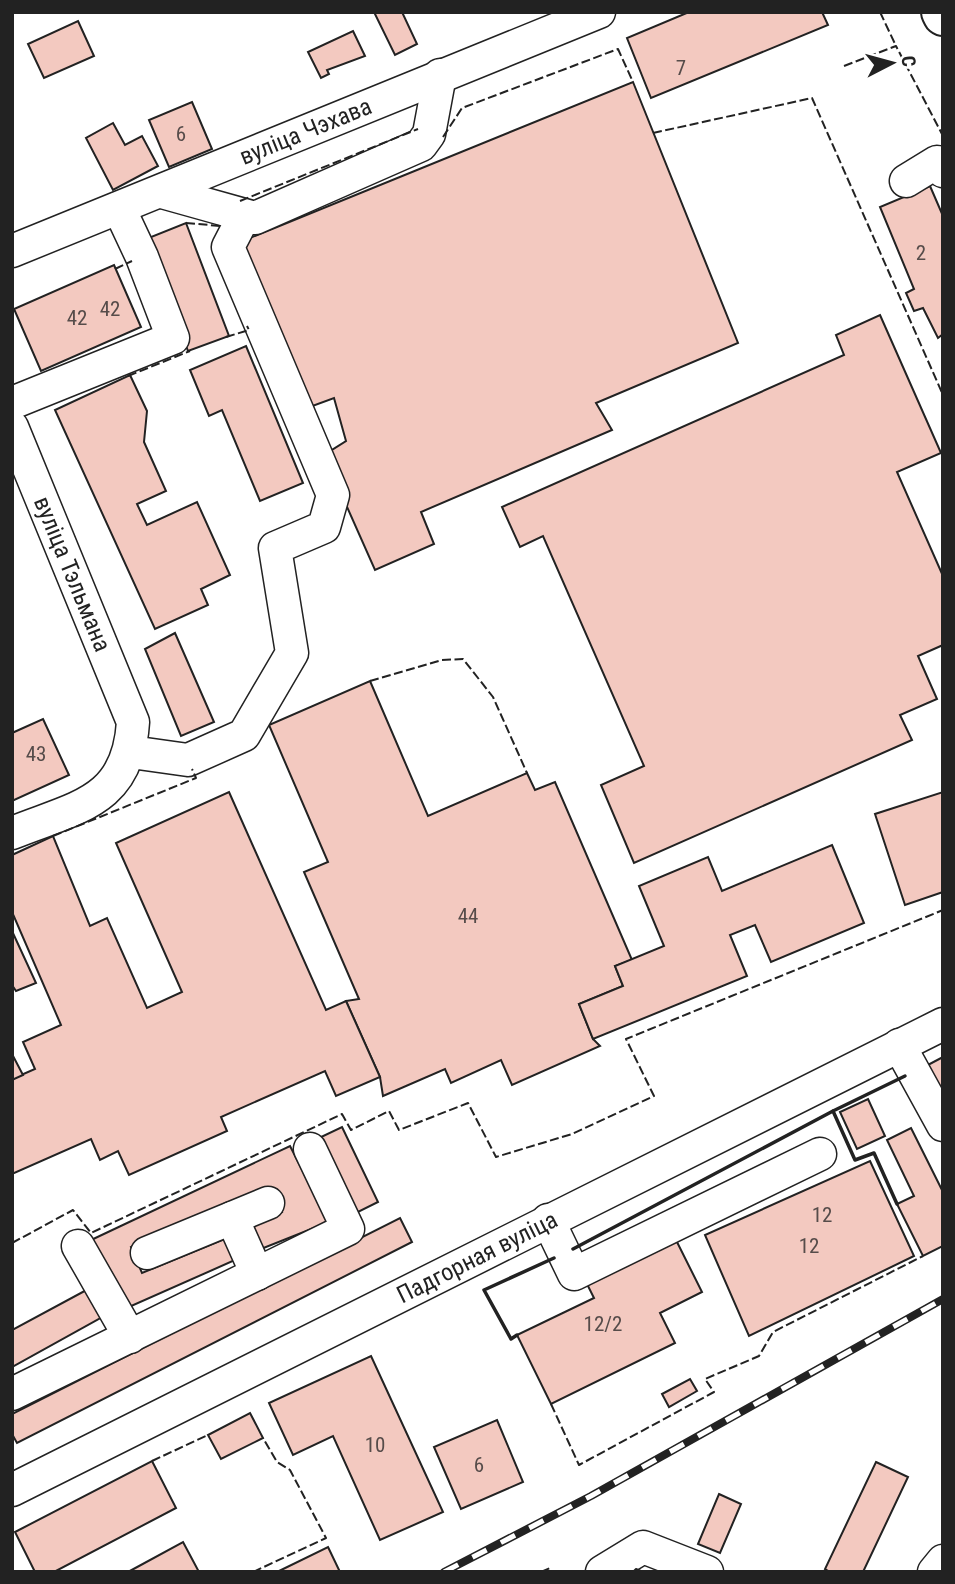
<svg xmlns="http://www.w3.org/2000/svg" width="955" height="1584" font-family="'Roboto Condensed',sans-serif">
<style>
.building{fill:#f3c9c0;stroke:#222;stroke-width:2}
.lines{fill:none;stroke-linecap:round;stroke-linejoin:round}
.minor-casing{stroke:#222;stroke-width:35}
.major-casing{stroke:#222;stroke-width:42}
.minor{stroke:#fff;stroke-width:32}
.major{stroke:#fff;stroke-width:38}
.rail-casing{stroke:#222;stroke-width:8}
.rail{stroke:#fff;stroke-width:5;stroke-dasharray:16;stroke-linecap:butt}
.fence{stroke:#222;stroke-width:2;stroke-dasharray:9 3.5;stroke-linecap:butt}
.wall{stroke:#222;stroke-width:3.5}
.labels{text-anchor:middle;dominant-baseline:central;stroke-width:5;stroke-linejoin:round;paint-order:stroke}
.number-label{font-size:21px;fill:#564c4a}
.street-label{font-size:24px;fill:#222;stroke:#fff}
</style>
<rect width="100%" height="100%" fill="#fff"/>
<!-- building -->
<g class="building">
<polygon points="374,12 402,12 417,44 395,55"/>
<polygon points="689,12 822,12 828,25 651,98 627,38"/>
<polygon points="78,21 94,56 44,78 28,44"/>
<polygon points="353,31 365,56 327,70 329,74 321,78 308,52"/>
<polygon points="633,82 738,343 596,403 612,430 421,512 434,544 375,570 324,455 346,441 334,398 307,408 240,242"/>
<polygon points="192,102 212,149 169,167 149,120"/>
<polygon points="113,123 125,145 142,136 158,166 113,190 86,138"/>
<polygon points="930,186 943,216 943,334 938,338 923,308 914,311 906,293 914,289 880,207"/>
<polygon points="186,223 229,336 188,351 146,239"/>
<polygon points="114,265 141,327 41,371 14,309"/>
<polygon points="880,315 941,453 897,472 943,576 943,645 918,656 937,699 900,715 912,740 634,863 601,785 644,766 543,536 520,547 502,507 844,355 836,335"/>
<polygon points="246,346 303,483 260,501 222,410 209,416 190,370"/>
<polygon points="130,375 147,411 144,442 166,491 137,504 147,525 197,502 230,575 201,589 208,605 155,629 55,410"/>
<polygon points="175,633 214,722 181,736 145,649"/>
<polygon points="370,681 428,816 527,773 535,790 555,782 632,960 615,966 623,986 579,1004 593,1039 600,1046 512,1085 501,1060 451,1083 445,1069 383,1096 380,1077 346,1001 359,999 304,872 328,862 269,725"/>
<polygon points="43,719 69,775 12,801 12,733"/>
<polygon points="229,792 326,1010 346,1001 380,1077 336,1096 325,1071 221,1117 227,1131 129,1175 118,1151 100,1160 91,1139 12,1174 12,1079 35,1069 23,1042 61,1025 12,912 12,855 53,836 90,926 107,918 147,1008 182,992 116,843"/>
<polygon points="943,792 943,892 905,905 875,814"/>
<polygon points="832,845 864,923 771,962 755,925 730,935 747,976 593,1039 579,1004 623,986 615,966 664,946 639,886 708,857 722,891"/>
<polygon points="12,931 36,983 16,991 12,985"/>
<polygon points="12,1054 23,1075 12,1080"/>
<polygon points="943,1057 943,1092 937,1094 924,1067"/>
<polygon points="868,1099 885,1136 857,1149 840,1112"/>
<polygon points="342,1127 378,1202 356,1213 319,1138"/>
<polygon points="911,1128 943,1192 943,1246 923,1256 897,1204 914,1196 887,1140"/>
<polygon points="290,1146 329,1222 261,1249 247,1226 282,1212 272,1188 131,1247 142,1273 227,1238 235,1260 129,1307 89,1241"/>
<polygon points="870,1161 914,1256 749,1336 705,1235"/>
<polygon points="400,1218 412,1242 17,1443 12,1434 12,1414"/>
<polygon points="674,1236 702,1292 660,1313 675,1343 551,1404 517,1335 594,1298 585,1280"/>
<polygon points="92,1287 104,1316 12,1367 12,1330"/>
<polygon points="371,1356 443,1512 380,1540 333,1436 293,1455 269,1403"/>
<polygon points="690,1379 697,1391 669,1407 662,1394"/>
<polygon points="250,1413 263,1438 221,1459 208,1435"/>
<polygon points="497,1420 523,1482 461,1509 434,1447"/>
<polygon points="152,1461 176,1508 54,1572 35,1572 15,1532"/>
<polygon points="876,1462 908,1477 863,1572 830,1572 825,1569"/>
<polygon points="719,1494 741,1504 720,1553 698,1544"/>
<polygon points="183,1542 199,1572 128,1572"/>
<polygon points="328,1547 340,1572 277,1572"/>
</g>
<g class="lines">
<defs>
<g id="minor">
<polyline points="906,181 937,162 943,171"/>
<polyline points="162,192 255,218 421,145 429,134 440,75"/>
<path id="s1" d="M 12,251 L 599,12"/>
<polyline points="12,403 173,338 142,257 119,208"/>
<path id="s2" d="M 12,427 L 133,722 C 128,803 76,807 12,833"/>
<polyline points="131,752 188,760 244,735 292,653 275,548 324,527 333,495 228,247 244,216"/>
<polyline points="899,1045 943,1125"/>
<polyline points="232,1218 257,1274"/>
<polyline points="548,1220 574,1274 820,1154"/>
<polyline points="78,1246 130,1337"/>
<polyline points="147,1253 268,1203"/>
<polyline points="12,1394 348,1229 310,1149"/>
<path id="s3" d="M 12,1490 L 943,1024"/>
<polyline points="602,1572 643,1547 707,1572"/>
<polyline points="934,1572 943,1561"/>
</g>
<polyline id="major" points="941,12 943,16"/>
</defs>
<!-- minor casing -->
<use href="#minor" class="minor-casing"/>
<!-- major casing -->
<use href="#major" class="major-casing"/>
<!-- minor -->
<use href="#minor" class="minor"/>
<!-- major -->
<use href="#major" class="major"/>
<defs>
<polyline id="rail" points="444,1572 591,1496 943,1299"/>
</defs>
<!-- rail casing -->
<use href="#rail" class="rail-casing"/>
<!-- rail -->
<use href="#rail" class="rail"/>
<!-- fence -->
<g class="fence">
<polyline points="880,12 896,46"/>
<polyline points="844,66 896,46 943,136"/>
<polyline points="653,133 812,98 943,395"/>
<polyline points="443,137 462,108 618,49 633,82"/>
<polyline points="240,201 418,129"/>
<polyline points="186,223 221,226"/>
<polyline points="115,269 132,261"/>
<polyline points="226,337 249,330 247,326"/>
<polyline points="128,376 190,351"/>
<polyline points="370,681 442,660 463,659 493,697 527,773"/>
<polyline points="53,836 196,778 192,769"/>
<polyline points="12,1243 73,1210 91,1233 342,1114 351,1130 389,1111 399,1130 468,1103 496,1157 572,1134 654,1096 626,1039 943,910"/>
<polyline points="551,1404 579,1465 714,1392 705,1379 759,1356 773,1332 923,1256"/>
<polyline points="152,1461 208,1435"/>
<polyline points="253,1572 326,1538 290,1470 277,1462 263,1438"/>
<polyline points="541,1572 550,1568"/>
<polyline points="633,1572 636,1569 644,1572"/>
</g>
<!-- wall -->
<g class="wall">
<polyline points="897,1204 874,1153 855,1160 833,1111 905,1076"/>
<polyline points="573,1249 833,1111"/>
<polyline points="517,1335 511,1339 484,1290 554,1258"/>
</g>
</g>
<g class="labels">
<!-- number labels -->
<g class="number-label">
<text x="681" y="68">7</text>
<text x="181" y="134">6</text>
<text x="921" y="253">2</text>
<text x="110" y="309">42</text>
<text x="77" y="318">42</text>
<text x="36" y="754">43</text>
<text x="468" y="916">44</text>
<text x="822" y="1215">12</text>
<text x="809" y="1246">12</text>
<text x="603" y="1324">12/2</text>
<text x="375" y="1445">10</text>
<text x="479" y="1465">6</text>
</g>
<!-- street labels -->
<g class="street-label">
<text stroke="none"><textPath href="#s1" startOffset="317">вуліца Чэхава</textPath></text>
<text stroke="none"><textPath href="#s2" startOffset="159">вуліца Тэльмана</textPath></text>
<text stroke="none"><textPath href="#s3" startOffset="520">Падгорная вуліца</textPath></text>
</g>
</g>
<!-- border -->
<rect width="955" height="1584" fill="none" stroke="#222222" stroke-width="28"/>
<!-- north arrow -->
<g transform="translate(892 63) rotate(84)" stroke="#ffffff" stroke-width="5" paint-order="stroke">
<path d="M0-5L12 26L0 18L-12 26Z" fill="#222222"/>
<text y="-10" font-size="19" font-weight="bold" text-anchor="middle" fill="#222222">С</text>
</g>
</svg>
